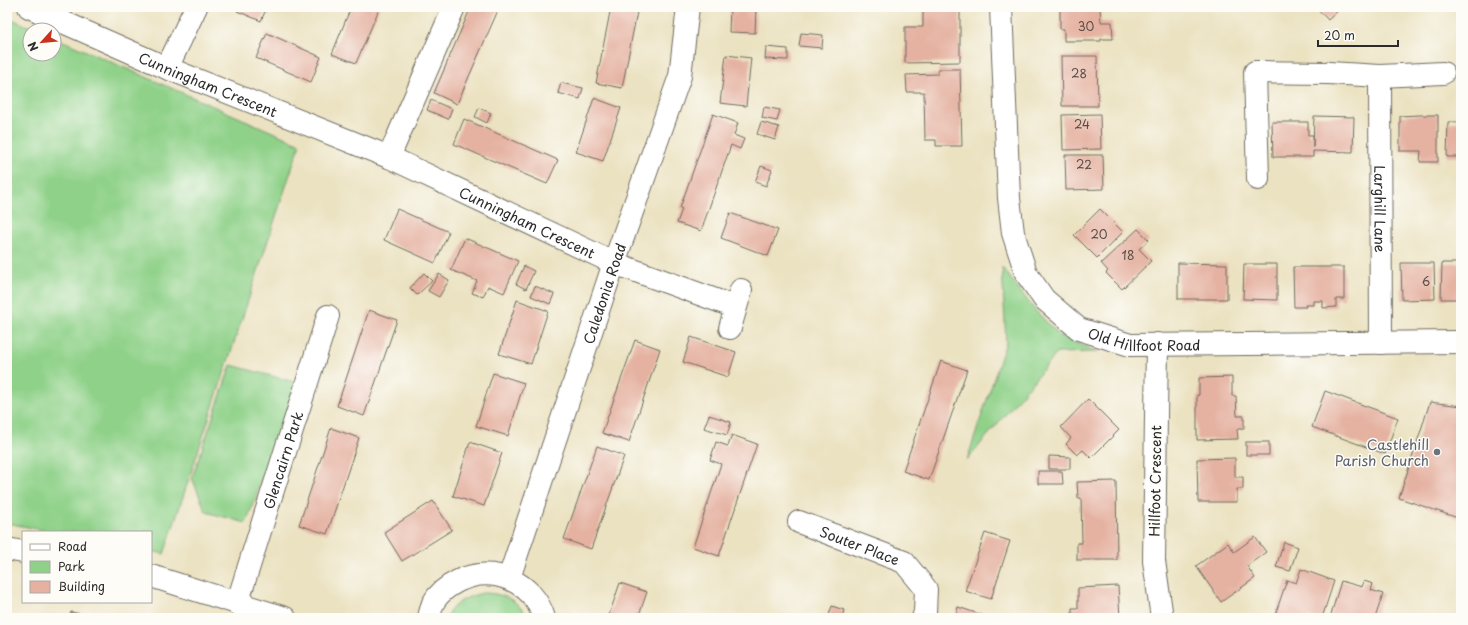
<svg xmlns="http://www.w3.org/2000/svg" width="1468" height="625" font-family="'Playpen Sans',sans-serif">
<rect width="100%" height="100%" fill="#fdfcf7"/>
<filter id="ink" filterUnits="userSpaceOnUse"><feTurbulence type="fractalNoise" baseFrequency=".025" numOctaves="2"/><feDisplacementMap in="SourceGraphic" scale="8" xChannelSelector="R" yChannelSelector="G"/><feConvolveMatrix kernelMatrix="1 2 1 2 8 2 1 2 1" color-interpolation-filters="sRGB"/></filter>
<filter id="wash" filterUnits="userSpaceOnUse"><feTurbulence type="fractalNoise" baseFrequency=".012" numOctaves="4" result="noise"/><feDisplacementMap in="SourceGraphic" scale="16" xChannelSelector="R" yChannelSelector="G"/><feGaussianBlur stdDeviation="0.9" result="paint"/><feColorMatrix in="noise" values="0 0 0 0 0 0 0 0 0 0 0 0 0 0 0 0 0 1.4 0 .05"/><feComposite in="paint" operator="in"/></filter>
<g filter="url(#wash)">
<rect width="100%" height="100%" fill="#ebe2c1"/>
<g fill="#8fd189" stroke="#5d7e5a">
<polygon points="7,17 37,30 30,30 30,54 54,54 54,37 300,144 164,554 151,551 151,532 52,532 7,523"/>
<polygon points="1002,267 1034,309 1060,336 1098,352 1057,353 967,460 1006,342"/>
<polygon points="231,365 298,383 246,523 206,512 192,478"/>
<path d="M483,593C503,593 518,600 528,618H446C452,603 468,596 483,593Z"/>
</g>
<g id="blocks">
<g fill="#e5b2a2">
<polygon points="238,7 267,7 261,21 237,11"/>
<polygon points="351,7 380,7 356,63 332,54"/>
<polygon points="471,7 499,8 457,104 434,93"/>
<polygon points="611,7 638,7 622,88 596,83"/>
<polygon points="730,7 756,7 755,33 729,32"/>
<polygon points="923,7 960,7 960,62 905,63 905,27 923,27"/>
<polygon points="1316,7 1342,7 1328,20"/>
<polygon points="1060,8 1100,8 1101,22 1112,22 1113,39 1101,39 1101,41 1064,41 1064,29 1060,29"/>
<polygon points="267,33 321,57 311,82 256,58"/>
<polygon points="801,33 823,35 822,48 799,46"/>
<polygon points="766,47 788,49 788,60 765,59"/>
<polygon points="726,55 751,58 746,106 720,103"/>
<polygon points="1061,56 1097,56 1098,106 1062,106"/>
<polygon points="938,69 960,69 962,146 936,146 936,140 925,140 924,92 907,92 906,75 938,74"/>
<polygon points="561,83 583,88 580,99 558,93"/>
<polygon points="594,98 621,108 603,161 576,152"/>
<polygon points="431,100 452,109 448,119 427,110"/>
<polygon points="764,107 780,110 777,121 762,118"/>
<polygon points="479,108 491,113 487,123 475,117"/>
<polygon points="713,114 738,123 734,135 744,139 740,149 731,145 701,231 677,223 682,209 680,208"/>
<polygon points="1100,114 1101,149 1063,150 1062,115"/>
<polygon points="1419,115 1438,115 1438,162 1420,162 1421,151 1400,151 1400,116"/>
<polygon points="1314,116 1354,117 1353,152 1313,151 1313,157 1273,157 1272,122 1308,122 1308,135 1313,135 1313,148"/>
<polygon points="464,119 558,160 547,184 454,144"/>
<polygon points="761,122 779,127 775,140 757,134"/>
<polygon points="1448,122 1461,122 1461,157 1447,157"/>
<polygon points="1065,155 1103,155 1104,189 1066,190"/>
<polygon points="761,166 772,170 766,186 755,182"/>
<polygon points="397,209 449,232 435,263 384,240"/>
<polygon points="1100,209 1123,232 1097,258 1074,235"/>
<polygon points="730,213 778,230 768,256 721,238"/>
<polygon points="1138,229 1149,240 1139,249 1151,261 1122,289 1106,273 1108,271 1101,263"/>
<polygon points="465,238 518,261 504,293 488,286 483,297 472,293 477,281 451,270"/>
<polygon points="1178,263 1227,264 1227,299 1178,299"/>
<polygon points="1401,263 1434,263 1435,299 1402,300"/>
<polygon points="1442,263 1461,263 1461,299 1441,299"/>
<polygon points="1244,264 1277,264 1277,300 1243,299"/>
<polygon points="524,266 534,271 526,289 516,284"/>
<polygon points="1293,267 1344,267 1344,299 1336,299 1336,307 1323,308 1323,301 1313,301 1313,305 1305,305 1306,307 1294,307"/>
<polygon points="424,273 432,281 417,295 410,288"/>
<polygon points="439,274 449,280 439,297 428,291"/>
<polygon points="535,286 554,294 550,304 531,296"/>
<polygon points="517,300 548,311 531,364 499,354"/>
<polygon points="369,310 397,320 364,416 337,406"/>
<polygon points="691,337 736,352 728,377 683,362"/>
<polygon points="635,340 660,349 629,442 602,433"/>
<polygon points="941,361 967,370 929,480 903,471"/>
<polygon points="493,373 524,383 508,436 476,426"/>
<polygon points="1232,377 1232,396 1236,396 1237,416 1244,416 1244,429 1237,429 1238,439 1197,440 1197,395 1199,395 1199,378"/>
<polygon points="1325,391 1398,418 1385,454 1312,427"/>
<polygon points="1088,399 1119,430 1091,458 1083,450 1077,455 1066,444 1071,438 1061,427"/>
<polygon points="1430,402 1461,406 1461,519 1399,498"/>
<polygon points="709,415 731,422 727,435 704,428"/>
<polygon points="331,428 359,438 327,534 299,525"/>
<polygon points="732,435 757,444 719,556 693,547 721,464 710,460 716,442 728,446"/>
<polygon points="470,442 502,453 484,506 453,496"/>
<rect x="1246" y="442" width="23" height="13"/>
<polygon points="597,446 624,456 591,549 564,539"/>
<polygon points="1049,456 1070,457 1070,469 1049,469"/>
<polygon points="1235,458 1235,477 1243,477 1243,489 1237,489 1237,502 1198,502 1197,459"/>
<polygon points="1038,471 1062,471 1063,484 1038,484"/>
<polygon points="1116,481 1117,560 1077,560 1077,543 1082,543 1081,498 1078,498 1077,482"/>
<polygon points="433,501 452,530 402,561 384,532"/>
<polygon points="985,533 1010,541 991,599 965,591"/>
<polygon points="1255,537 1266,552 1247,566 1255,578 1221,602 1196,566 1228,543 1234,552"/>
<polygon points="1284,542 1298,547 1290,571 1276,567"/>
<polygon points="1301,569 1334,581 1322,618 1274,618 1287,580 1296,583"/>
<polygon points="1341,581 1362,587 1364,581 1373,584 1371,590 1383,594 1375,618 1330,618"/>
<polygon points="620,583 647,592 638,618 608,618"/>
<polygon points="1118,586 1120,618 1072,618 1072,608 1078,608 1078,588"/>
<polygon points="832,606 844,610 842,618 828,618"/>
<polygon points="958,607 985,616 984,618 955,618"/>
<polygon points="71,612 95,617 95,618 70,618"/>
</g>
</g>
</g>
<g filter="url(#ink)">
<use href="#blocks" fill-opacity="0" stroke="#6e6b60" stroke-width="1"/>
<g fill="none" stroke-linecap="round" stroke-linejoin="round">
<defs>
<g id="minor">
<path id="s1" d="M29,7L167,68L389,157L614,263L735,307"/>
<path id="s2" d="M1001,7L1009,198L1013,233L1026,273L1044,299L1079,329L1130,345L1461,342"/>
<polyline points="167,68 196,7"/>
<path id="s3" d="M1380,76L1381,343"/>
<polyline points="389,157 454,7"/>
<polyline points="1258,179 1255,72 1329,73 1380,76 1443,73"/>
<polyline points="730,328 741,290"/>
<polyline points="1157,344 1154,561 1162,618"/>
<path id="s4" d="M799,522L904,562L926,589L925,612L923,618"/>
<polyline points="7,549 23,552"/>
<polyline points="151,576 285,618"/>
<path id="s5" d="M509,578L614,263L680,76L688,7"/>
<path id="s6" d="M237,604L328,316"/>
<path d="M429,618C430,613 431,608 433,603C438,594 448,586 458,581C492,564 533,581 544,618"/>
</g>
</defs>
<use href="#minor" stroke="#6e6b60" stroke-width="24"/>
<use href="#minor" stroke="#fff" stroke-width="22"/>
</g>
</g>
<circle fill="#6b7280" stroke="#fdfcf7" stroke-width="1.5" cx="1437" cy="452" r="4"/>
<g text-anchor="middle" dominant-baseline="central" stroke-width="3" stroke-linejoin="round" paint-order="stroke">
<g font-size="12" fill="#5a4d49">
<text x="1086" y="26">30</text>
<text x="1079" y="73">28</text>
<text x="1082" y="124">24</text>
<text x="1084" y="164">22</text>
<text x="1099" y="234">20</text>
<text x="1128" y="255">18</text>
<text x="1426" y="281">6</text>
</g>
<g font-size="14" fill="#2b2b2b" stroke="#fdfcf7">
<text stroke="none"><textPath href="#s1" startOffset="195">Cunningham Crescent</textPath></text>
<text stroke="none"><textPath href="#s3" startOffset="133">Larghill Lane</textPath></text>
<text stroke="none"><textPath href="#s1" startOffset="543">Cunningham Crescent</textPath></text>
<text stroke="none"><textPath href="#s5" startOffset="300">Caledonia Road</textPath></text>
<text stroke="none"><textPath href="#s2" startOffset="413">Old Hillfoot Road</textPath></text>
<text stroke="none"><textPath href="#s6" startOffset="151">Glencairn Park</textPath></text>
<text transform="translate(1155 481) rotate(-89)">Hillfoot Crescent</text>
<text stroke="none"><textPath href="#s4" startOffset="65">Souter Place</textPath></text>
</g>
<g font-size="14" fill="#5b616d" stroke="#fdfcf7" text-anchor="end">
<text x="1429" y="444">Castlehill<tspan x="1429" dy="16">Parish Church</tspan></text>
</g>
</g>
<rect width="1468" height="625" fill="none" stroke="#fdfcf7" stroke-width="24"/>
<rect x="22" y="531" width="130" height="72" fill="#fdfcf7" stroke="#a9a8a5"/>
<rect x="30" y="544" width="20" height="6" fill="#ffffff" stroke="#a9a8a5"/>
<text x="58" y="551" font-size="12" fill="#2b2b2b">Road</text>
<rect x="30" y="561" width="20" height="12" fill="#8fd189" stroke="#a9a8a5"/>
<text x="58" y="571" font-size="12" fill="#2b2b2b">Park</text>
<rect x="30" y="581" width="20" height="12" fill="#e5b2a2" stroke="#a9a8a5"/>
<text x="58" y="591" font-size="12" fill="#2b2b2b">Building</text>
<g transform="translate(42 42) rotate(243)"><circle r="19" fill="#fdfcf7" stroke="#a9a8a5"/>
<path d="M0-3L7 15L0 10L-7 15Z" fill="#c8321e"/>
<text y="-6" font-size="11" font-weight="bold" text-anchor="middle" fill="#2b2b2b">N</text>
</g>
<path d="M1318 40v6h80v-6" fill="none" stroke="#2b2b2b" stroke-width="2"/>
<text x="1324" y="40" font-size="12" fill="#2b2b2b" stroke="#fdfcf7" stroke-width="3" paint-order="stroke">20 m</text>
</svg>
